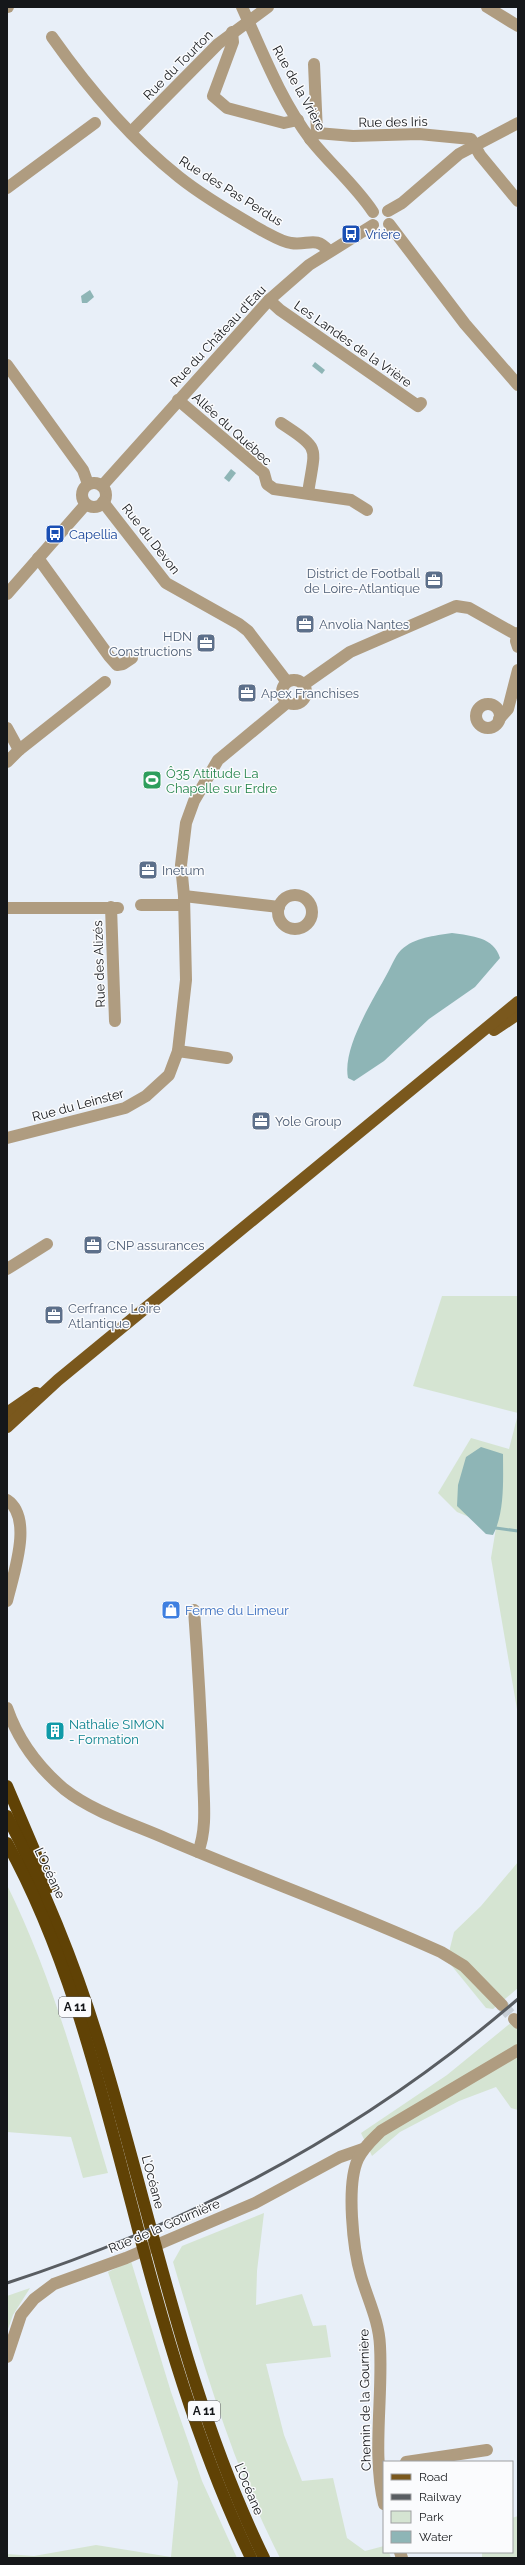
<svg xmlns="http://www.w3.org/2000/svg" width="525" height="2565" font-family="Raleway,sans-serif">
<rect width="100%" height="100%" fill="#e8eff8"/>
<g fill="#d5e4d2">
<polygon points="442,1296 518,1296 518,1413 413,1386"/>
<polygon points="518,1414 518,1715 491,1558 496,1528 457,1512 438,1493 471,1438 509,1449"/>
<polygon points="518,1862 518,1988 493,2009 486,2008 447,1960 454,1932 481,1906"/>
<path d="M7,1885C52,1976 79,2076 108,2173L83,2178L71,2137L7,2132Z"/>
<polygon points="518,2017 518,2110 511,2108 496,2087 459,2101 400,2132 372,2156 361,2133 447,2075"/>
<path d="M264,2213L257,2271L256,2305L302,2294L313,2326L326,2325L331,2357L266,2364L284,2435L302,2481L333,2478L347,2538L365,2551L384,2546V2552H389L391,2558H280C232,2464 203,2363 173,2262L182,2246Z"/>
<polygon points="131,2261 171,2392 202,2481 237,2558 7,2558 7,2554 34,2556 96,2545 171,2557 178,2482 108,2272"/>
<polygon points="30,2288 13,2315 7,2332 7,2296"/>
<polygon points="518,2516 518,2558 482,2558 482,2552 512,2552 512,2518"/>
</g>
<g fill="#8eb5b6">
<polygon points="90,290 94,297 87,303 82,303 81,296"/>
<polygon points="315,362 325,370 322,374 312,366"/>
<polygon points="231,469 236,473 229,482 224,478"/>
<path d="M452,933C472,936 494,937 500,958L475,987L429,1019L384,1061L354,1081L348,1078C342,1048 373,1000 387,974C391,967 395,956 401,950C415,937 434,936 452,933Z"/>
<path d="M481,1447L503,1454C503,1479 505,1512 493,1535L486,1534L457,1506L458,1485L466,1457Z"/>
</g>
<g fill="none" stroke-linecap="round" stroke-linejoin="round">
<polyline stroke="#8eb5b6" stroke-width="3" points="496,1528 518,1531"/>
<polyline stroke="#c8cfd7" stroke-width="12" stroke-dasharray="12 6" stroke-linecap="butt" points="502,2005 514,2019"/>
<g stroke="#af9c80" stroke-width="12">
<polyline points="7,7 8,7"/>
<path d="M242,7C262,51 281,101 311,140C331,165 355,185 373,212"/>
<polyline points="487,7 518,26"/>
<polyline points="232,32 233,42 213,96 227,108 284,123 298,120"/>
<path d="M52,37C88,88 130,138 179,177C204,197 235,215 263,231C271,235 282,242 291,243C308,246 315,235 329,251"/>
<polyline points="314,64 317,133"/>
<polyline points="131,132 218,44 268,7"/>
<polyline points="310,139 317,133 353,136 419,134 471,139 480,155 518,201"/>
<polyline points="7,188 95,123"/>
<polyline points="388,211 402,203 459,154 518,123"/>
<polyline points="389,224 465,324 518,385"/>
<polyline points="269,300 280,310 418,406 421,403"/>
<polyline points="7,365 83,470 88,484"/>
<polyline points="178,400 264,473 267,484 274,489 351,500 367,510"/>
<path d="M281,423C322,450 315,446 308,493"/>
<circle cx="94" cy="495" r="12"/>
<polyline points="102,486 269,300 309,265 373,225"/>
<polyline points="103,502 166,583 239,624 248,631 287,682"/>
<polyline points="38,558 109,656 117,665 123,664 132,658"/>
<polyline points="7,594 86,504"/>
<polyline points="518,633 516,641 518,647"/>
<circle cx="294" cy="692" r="12"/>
<polyline points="303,685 350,652 456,606 469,608 517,635"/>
<circle cx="488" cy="716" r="12"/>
<polyline points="499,719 508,709 518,670"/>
<polyline points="7,728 19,750"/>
<polyline points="7,762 19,750 105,682"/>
<circle cx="295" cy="912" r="17"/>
<polyline points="184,896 279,907"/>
<polyline points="141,905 184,905"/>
<polyline points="111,907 115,1021"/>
<polyline points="7,908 118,908"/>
<polyline points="178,1051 227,1058"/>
<polyline points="7,1138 125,1108 146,1096 169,1075 178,1051 186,980 184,896 181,865 186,823 194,801 218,760 288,702"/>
<polyline points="7,1269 47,1244"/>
<path d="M7,1500C34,1518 13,1575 7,1601"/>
<path d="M194,1610C198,1664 201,1717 203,1771C203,1797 208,1827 198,1852"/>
<path d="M7,1708C18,1740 38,1767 64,1789C93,1812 133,1824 167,1839C258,1878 351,1911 441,1952L464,1966L502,2005"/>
<polyline points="514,2019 518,2023"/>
<polyline points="7,2357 21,2315 34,2299 54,2284 126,2258 255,2203 340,2157 363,2149"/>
<polyline points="406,2462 487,2450"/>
<path d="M384,2504C372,2455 383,2397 380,2346C379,2321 368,2300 361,2276C353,2249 346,2185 358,2159C363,2148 372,2140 381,2131L518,2050"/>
<polyline points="400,2552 402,2558"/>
</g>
<g stroke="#7a581d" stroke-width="12">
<polyline points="494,1030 518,1014"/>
<polyline points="7,1413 36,1393"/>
<polyline points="7,1427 58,1380 518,1002"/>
</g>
<g stroke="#604205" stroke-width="12">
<polyline points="7,1786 50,1887"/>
<path d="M7,1816C48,1896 81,1979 106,2066C155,2231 188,2402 264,2558"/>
<path d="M7,1843C68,1953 100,2085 132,2206C163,2326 197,2445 251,2558"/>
</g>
<path stroke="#595d62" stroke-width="3" d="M7,2283C195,2222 368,2128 518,1999"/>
</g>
<defs>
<symbol id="bus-square" viewBox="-11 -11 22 22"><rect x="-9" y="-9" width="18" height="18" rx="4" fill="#1a4fb4" stroke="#fafbfd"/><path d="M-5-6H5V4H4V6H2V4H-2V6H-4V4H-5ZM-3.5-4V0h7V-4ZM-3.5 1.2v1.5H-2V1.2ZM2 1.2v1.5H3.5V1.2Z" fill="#fff"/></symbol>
<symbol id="office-square" viewBox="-11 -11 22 22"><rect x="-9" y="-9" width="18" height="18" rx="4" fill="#5c6f8a" stroke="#fafbfd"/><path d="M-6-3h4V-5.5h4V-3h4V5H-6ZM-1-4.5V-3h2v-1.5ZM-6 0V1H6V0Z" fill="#fff"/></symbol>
<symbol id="stadium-square" viewBox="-11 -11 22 22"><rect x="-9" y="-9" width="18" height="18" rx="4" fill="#2e9e5b" stroke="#fafbfd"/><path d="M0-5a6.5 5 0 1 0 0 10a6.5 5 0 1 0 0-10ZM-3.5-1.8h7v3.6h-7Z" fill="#fff"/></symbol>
<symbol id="shop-square" viewBox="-11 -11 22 22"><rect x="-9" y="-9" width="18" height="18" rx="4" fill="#3f7fe0" stroke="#fafbfd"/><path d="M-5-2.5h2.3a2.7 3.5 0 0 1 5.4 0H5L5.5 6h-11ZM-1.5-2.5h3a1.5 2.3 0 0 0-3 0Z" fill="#fff"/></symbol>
<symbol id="building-square" viewBox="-11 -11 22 22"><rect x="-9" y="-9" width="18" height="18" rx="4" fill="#0f9aa8" stroke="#fafbfd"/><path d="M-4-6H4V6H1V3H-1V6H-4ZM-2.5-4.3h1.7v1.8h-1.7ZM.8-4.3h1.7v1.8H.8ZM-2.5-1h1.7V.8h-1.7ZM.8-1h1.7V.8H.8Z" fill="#fff"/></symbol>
</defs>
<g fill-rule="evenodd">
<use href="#bus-square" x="340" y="223" width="22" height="22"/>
<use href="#bus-square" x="44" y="523" width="22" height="22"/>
<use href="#office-square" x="423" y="569" width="22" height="22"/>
<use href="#office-square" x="294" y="613" width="22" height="22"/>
<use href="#office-square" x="195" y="632" width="22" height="22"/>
<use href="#office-square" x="236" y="682" width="22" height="22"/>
<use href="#stadium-square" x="141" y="769" width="22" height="22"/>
<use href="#office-square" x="137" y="859" width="22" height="22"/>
<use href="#office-square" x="250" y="1110" width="22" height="22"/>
<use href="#office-square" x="82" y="1234" width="22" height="22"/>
<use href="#office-square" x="43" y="1304" width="22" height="22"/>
<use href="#shop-square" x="160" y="1599" width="22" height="22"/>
<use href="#building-square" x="44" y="1720" width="22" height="22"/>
</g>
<g text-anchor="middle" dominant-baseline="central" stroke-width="3" stroke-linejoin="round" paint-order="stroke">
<g fill="#fafbfd" stroke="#5a5b5e" stroke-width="1">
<rect x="59" y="1997" width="32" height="20" rx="3"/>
<rect x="188" y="2401" width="32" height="20" rx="3"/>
</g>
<g font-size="12" font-weight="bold" fill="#15171a">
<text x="75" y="2007">A 11</text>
<text x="204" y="2411">A 11</text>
</g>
<g font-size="13" fill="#15171a" stroke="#fafbfd">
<text transform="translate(178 65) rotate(-45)">Rue du Tourton</text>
<text transform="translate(299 88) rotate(61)">Rue de la Vrière</text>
<text transform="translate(393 122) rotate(-1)">Rue des Iris</text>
<text transform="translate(231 191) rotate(32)">Rue des Pas Perdus</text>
<text transform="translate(218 336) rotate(-47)">Rue du Château d'Eau</text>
<text transform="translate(353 344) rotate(35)">Les Landes de la Vrière</text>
<text transform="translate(232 429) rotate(42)">Allée du Québec</text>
<text transform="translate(151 539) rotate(52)">Rue du Devon</text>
<text transform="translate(99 964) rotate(-92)">Rue des Alizés</text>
<text transform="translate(78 1105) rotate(-15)">Rue du Leinster</text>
<text transform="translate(50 1873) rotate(65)">L’Océane</text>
<text transform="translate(153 2182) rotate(75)">L’Océane</text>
<text transform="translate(164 2226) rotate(-23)">Rue de la Gournière</text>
<text transform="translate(365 2400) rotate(-91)">Chemin de la Gournière</text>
<text transform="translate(249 2489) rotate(67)">L’Océane</text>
</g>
<g font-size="13" fill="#164399" stroke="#fafbfd" text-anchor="start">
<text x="365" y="234">Vrière</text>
<text x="69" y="534">Capellia</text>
</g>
<g font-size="13" fill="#4e5e75" stroke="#fafbfd" text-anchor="start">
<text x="420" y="573" text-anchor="end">District de Football<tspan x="420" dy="15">de Loire-Atlantique</tspan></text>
<text x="319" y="624">Anvolia Nantes</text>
<text x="192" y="636" text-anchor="end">HDN<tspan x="192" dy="15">Constructions</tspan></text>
<text x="261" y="693">Apex Franchises</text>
<text x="162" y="870">Inetum</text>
<text x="275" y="1121">Yole Group</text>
<text x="107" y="1245">CNP assurances</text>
<text x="68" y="1308">Cerfrance Loire<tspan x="68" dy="15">Atlantique</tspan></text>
</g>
<g font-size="13" fill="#27864d" stroke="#fafbfd" text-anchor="start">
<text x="166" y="773">Ô35 Attitude La<tspan x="166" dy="15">Chapelle sur Erdre</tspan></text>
</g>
<g font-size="13" fill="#366cbe" stroke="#fafbfd" text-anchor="start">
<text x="185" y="1610">Ferme du Limeur</text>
</g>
<g font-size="13" fill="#0d838f" stroke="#fafbfd" text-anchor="start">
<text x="69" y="1724">Nathalie SIMON<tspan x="69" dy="15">- Formation</tspan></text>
</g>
</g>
<rect width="525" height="2565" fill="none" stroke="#15171a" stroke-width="16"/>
<rect x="383" y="2461" width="130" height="92" fill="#fafbfd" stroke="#9ea0a2"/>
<rect x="391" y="2474" width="20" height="6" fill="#7a581d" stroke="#9ea0a2"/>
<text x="419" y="2481" font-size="12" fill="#15171a">Road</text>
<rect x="391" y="2494" width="20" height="6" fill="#595d62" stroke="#9ea0a2"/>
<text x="419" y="2501" font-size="12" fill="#15171a">Railway</text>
<rect x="391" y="2511" width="20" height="12" fill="#d5e4d2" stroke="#9ea0a2"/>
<text x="419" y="2521" font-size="12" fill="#15171a">Park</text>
<rect x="391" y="2531" width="20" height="12" fill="#8eb5b6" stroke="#9ea0a2"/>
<text x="419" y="2541" font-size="12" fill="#15171a">Water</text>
</svg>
